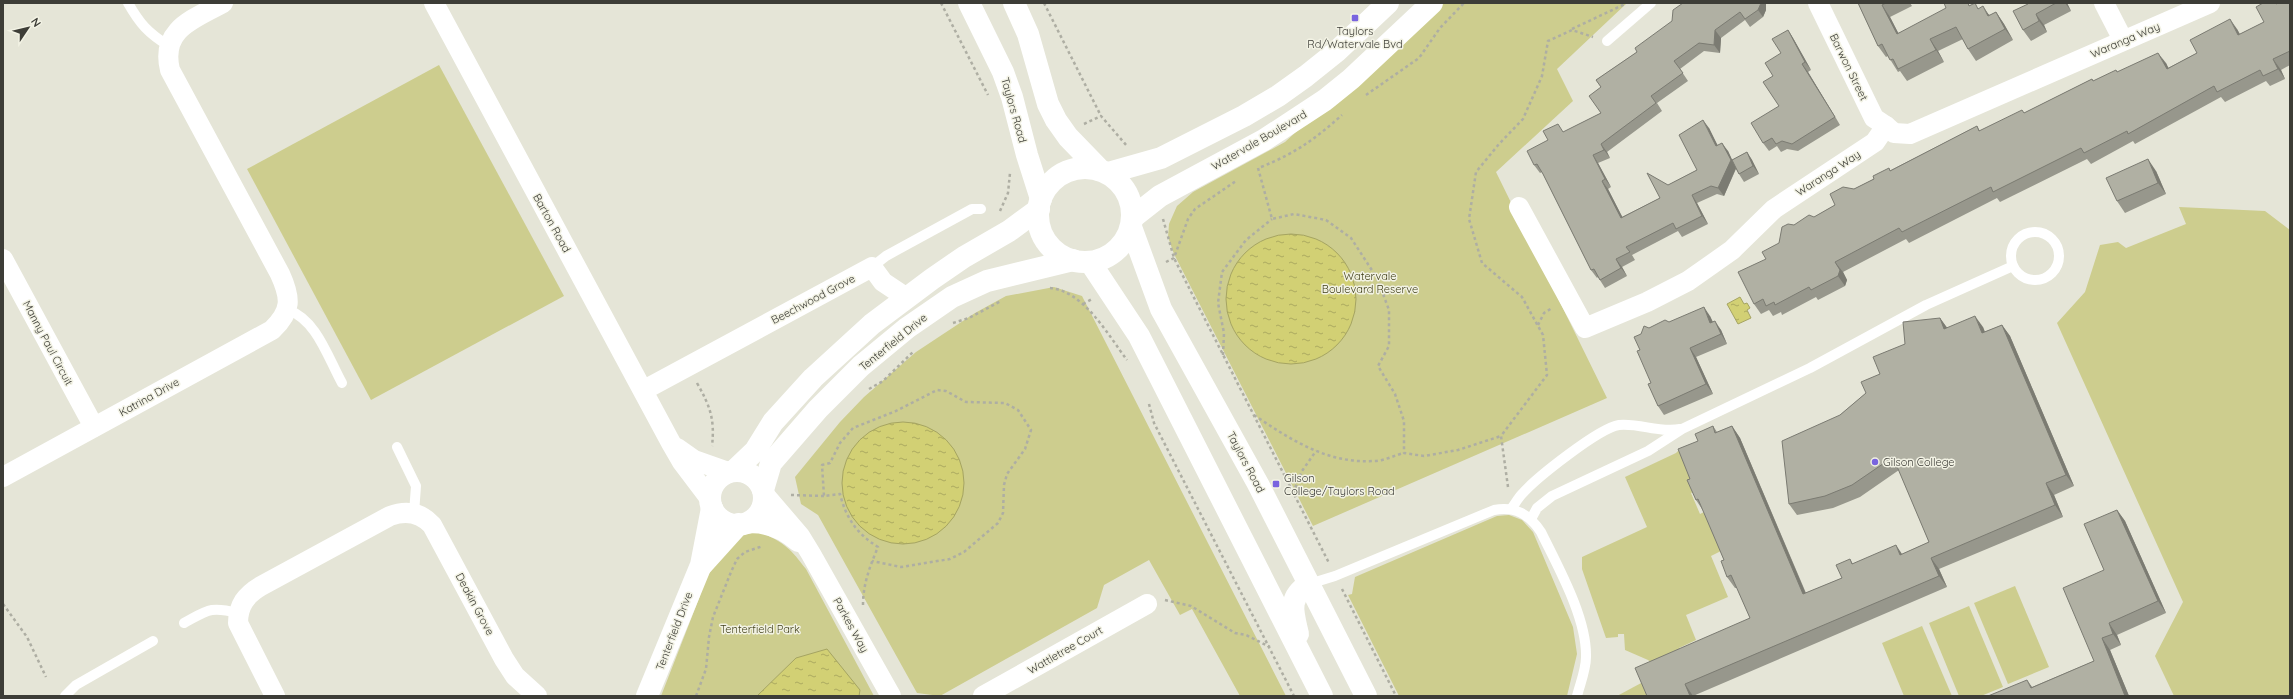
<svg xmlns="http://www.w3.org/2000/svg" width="2293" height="699" font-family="Quicksand,sans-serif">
<defs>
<pattern id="water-ripples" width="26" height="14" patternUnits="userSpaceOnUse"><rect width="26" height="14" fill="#d2d074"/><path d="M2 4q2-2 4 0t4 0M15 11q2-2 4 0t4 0" fill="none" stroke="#acaa60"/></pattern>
</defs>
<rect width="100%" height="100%" fill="#e5e5d7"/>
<g fill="#cdcd8e">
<polygon points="1436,3 1627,3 1557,69 1573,101 1496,172 1607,398 1313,526 1174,254 1168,237 1169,224 1177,206 1193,192 1285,142"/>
<polygon points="439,65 564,296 371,400 247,169"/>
<polygon points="2179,207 2265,211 2290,230 2290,696 2174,696 2155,656 2183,602 2057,323 2085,292 2100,245 2118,242 2126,248 2186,224"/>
<polygon points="1054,287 1082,296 1286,696 1240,696 1192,609 1180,615 1149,560 1104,585 1097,608 940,696 917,693 818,515 801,504 795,477 840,422 864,397 916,352 975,313 1006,296"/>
<polygon points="1680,449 1698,490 1691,493 1700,514 1706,511 1723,550 1711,556 1728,597 1686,615 1696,640 1679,648 1681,653 1657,667 1648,660 1625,650 1624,634 1618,634 1618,637 1606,638 1582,569 1582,557 1647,527 1625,477 1676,453"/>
<polygon points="1509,515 1522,520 1533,532 1573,627 1577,654 1567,696 1399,696 1348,595 1352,594 1355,577 1497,516"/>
<path d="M759,532C783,541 791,549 806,569L874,696H661L700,596L702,576L737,534Z"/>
<polygon points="2015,586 2049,667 2008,684 1974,603"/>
<polygon points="1969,606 2003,687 1981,696 1959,696 1929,623"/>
<polygon points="1922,626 1952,696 1904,696 1882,643"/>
<polygon points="1643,682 1649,696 1617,696"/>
</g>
<g fill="url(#water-ripples)" stroke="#a5a462">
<circle cx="1291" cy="299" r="65"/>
<polygon points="1740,297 1744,304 1747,303 1750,308 1747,310 1751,318 1738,324 1727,304"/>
<circle cx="903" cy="483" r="61"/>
<polygon points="827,649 860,690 859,696 757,696 796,658"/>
</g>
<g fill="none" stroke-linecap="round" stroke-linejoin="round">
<g stroke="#aeaea3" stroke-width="2.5" stroke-dasharray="3 3" stroke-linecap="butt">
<polyline points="941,3 988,95"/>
<polyline points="1044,3 1101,116"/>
<polyline points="1572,29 1625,4"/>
<polyline points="1366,95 1419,58 1440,28 1464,3"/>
<polyline points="1084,124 1101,116 1127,146"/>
<path d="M1261,167C1296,153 1315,139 1342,115"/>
<polyline points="1258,168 1272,219 1294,214 1326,220 1351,238 1377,278 1389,310 1389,346 1378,366 1395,394 1404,421 1404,453 1424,456 1458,450 1501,436"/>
<polyline points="1000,211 1008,193 1010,173"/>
<polyline points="1163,219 1174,258 1184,278 1329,563"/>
<polyline points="1166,262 1174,258 1188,219 1195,209 1236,181"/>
<path d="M1050,288C1084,291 1108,335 1127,360"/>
<polyline points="1083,304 1092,299"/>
<polyline points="953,323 969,318 1001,301"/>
<polyline points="1538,325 1544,313 1552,308"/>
<polyline points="1223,355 1224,333 1218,303 1222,272 1246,240 1272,219"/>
<path d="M697,383C710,406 715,419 712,446"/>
<polyline points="869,389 883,381 914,351"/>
<polyline points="1149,404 1154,423 1294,696"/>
<path d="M1254,415C1291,440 1328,464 1374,461C1384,461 1395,455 1404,453"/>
<polyline points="1508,487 1501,436 1547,375 1543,335 1522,297 1482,263 1469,219 1476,172 1499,144 1523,119 1542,76 1548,41 1572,30 1593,37"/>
<polyline points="1293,493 1302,471 1316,451"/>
<polyline points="791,495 824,496"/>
<polyline points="1342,589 1396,696"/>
<polyline points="1165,600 1191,606 1235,633 1246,635 1270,647"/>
<polyline points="3,604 27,637 46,677"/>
<path d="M863,605C863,584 870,566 878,547C857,534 846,518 840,494L824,496L822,465L830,463L840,443L853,428L896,411L937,390L946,391L966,402L1005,403L1018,410L1031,430L1025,449L1007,474L1004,485L1003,513L998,523L964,552L950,559L901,567L872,561"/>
<polyline points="696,696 706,669 709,637 713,617 731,572 737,559 745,552 763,546"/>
</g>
<g stroke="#fff" stroke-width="10">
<path d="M128,3C140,24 148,33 169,46"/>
<polyline points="1607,41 1651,3"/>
<circle cx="2035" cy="256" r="24"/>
<polyline points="872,267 886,256 972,209 981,209"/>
<path d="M288,310C317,320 328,358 342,383"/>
<polyline points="397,447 416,486 414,513"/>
<path d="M1511,509C1515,504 1518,498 1522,494C1536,478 1599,428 1619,425C1640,423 1659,433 1680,429"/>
<polyline points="1531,519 1537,508 1552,496 1648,451 1682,429 1810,368 1926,305 2013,266"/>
<path d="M1309,584L1335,576L1494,510C1515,506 1529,514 1541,532C1558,567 1587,618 1586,657C1586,670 1580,684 1577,696"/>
<path d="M184,623C208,610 210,606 238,613"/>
<polyline points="65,696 76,685 153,641"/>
</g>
<g stroke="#fff" stroke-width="20">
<polyline points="434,3 671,443 682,462 710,499"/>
<polyline points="1818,3 1874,118 1886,126"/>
<polyline points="2104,3 2123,40"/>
<polyline points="1519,207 1585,328 1647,302 1688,281 1732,250 1774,209 1875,142 1886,126 1894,133 1910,134 2210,3"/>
<polyline points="3,259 94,427"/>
<polyline points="644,390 872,267 883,282 907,298"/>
<polyline points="677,448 694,460 728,472"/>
<path d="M3,477L272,330C292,311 291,298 280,274L170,70C160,29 194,19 223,3"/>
<polyline points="764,494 800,536 811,554 891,696"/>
<path d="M744,524C764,521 783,529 798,542"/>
<path d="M275,696L238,623C238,605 246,595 261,586L390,516C406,510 420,512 432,525L504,659L515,676L537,696"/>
<polyline points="983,696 1147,604"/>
</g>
<g stroke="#fff" stroke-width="22">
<polyline points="969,3 1003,72 1012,97 1027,155 1041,199"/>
<polyline points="1014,3 1028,34 1048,104 1056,120 1068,137 1100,170"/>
<circle cx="1085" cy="215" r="47"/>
<polyline points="1108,173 1161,158 1244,116 1278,96 1306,76 1336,52 1388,3"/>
<polyline points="1132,218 1160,196 1264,140 1325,100 1351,79 1432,3"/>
<polyline points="1131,227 1161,309 1258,484 1366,696"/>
<polyline points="1090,262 1139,336 1322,696"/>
<polyline points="734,471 755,451 773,422 813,378 872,324 932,279 964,257 1009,231 1039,209"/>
<circle cx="737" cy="498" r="27"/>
<polyline points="763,490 771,463 818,409 861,366 907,328 952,297 987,281 1073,260"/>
<polyline points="702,565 739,524"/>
<path d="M1298,634C1293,612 1287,598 1309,584"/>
<polyline points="647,696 701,565 712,508"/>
</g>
</g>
<g fill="#97978c">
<polygon points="1858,3 1910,3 1912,6 1890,17 1898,33 1971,5 1979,9 1990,15 1996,12 2004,24 2013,40 1976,61 1968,49 1963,39 1938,51 1944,62 1907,81 1900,71 1898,72 1888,56 1886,57 1878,46"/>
<polygon points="2027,3 2067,3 2071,11 2044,25 2047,32 2031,41 2023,30 2028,4"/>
<polygon points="2290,3 2290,65 2281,70 2285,79 2270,86 2266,81 2225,102 2221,97 2135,144 2133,141 2091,164 2087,159 2000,202 1997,198 1909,243 1906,239 1843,272 1847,280 1845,286 1818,300 1816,297 1782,315 1781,312 1773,316 1769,310 1761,314 1754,304 1766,259 1794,225 1814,217 1835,205 1854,189 1977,126 1980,131 2024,113 2092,79 2093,81 2118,72 2166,63 2168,68 2197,53 2237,29 2240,34 2264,22"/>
<polygon points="1766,4 1766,10 1763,17 1750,27 1745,20 1721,38 1720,53 1704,51 1680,69 1688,81 1657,103 1662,111 1607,152 1610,158 1598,163 1611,187 1608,189 1622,217 1660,198 1668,185 1697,170 1709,128 1717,145 1728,151 1732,160 1747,152 1752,160 1759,174 1744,182 1739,174 1736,169 1724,196 1717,194 1697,203 1708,224 1682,237 1678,231 1632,255 1635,260 1622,267 1627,276 1605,288 1598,277 1597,278 1591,270 1542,172 1540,173 1534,165 1564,132 1601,113 1601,87 1596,80 1637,52 1672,21"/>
<polygon points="1788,30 1793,38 1811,70 1808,72 1840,125 1798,151 1787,149 1781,152 1777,146 1769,151 1763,143 1779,106 1773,76 1781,53"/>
<polygon points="2156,171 2166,194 2125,213 2117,201"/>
<polygon points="1710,316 1713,322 1721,330 1727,344 1696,357 1713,394 1664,415 1658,406 1651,383 1640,350 1641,334 1649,328 1669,322"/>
<polygon points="1940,318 1947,328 1983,327 1984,332 2002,325 2010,336 2074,486 2054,495 2063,517 1939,569 1947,587 1693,696 1647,696 1750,618 1737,588 1735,588 1727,577 1724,560 1704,512 1696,500 1690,479 1698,441 1713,426 1717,432 1732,426 1740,438 1806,593 1842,578 1850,559 1853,564 1902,554 1929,542 1899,470 1860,497 1833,508 1797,515 1789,504 1840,415 1866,393 1880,374 1905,344"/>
<polygon points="2117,510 2125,521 2166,613 2117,635 2121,645 2110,650 2129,696 1988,696 2032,687 2094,661 2104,570"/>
</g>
<g fill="#7b7b72">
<polygon points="1761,3 1765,3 1766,4 1766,10 1763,17 1758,10"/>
<polygon points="2065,3 2067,3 2071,11"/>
<polygon points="1882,5 1890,17 1905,46 1897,34"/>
<polygon points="1983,6 1991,18 1988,16"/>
<polygon points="1996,12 2004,24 2013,40 2005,29"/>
<polygon points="2036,14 2044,25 2047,32 2039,21"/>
<polygon points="2230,19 2237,29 2245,45 2238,35"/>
<polygon points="1715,30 1721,38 1720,53 1714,45"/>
<polygon points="1788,30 1793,38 1811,70 1805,62"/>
<polygon points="1930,39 1938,51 1944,62 1936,50"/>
<polygon points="2158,53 2166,63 2174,79 2167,69"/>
<polygon points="2273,59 2281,70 2285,79 2278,69"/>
<polygon points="1802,64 1808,72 1840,125 1835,117"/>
<polygon points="1703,120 1709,128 1722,154 1716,146"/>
<polygon points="1722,143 1728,151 1736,168 1724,196 1718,188"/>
<polygon points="1601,144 1607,152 1610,158 1604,150"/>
<polygon points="1747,152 1752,160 1759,174 1753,166"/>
<polygon points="1593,155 1598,163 1611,187 1605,179"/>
<polygon points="2148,159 2156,171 2166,194 2158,183"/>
<polygon points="1602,181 1608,189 1627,226 1621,218"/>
<polygon points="1692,195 1697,203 1708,224 1702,216"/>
<polygon points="1616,259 1622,267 1627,276 1621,268"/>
<polygon points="1835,262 1843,272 1847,280 1845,286 1838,276"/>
<polygon points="1704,307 1710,316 1717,332 1710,323"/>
<polygon points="1975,316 1983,327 1990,344 1982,333"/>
<polygon points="1940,318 1948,329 1944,329"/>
<polygon points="1715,321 1721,330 1727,344 1721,334"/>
<polygon points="2002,325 2010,336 2074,486 2066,475"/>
<polygon points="1690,348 1696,357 1713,394 1706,384"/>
<polygon points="1732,426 1740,438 1811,606 1803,594"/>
<polygon points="2046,483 2054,495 2063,517 2055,505"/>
<polygon points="2117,510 2125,521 2166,613 2158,601"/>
<polygon points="1896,545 1904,557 1900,555"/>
<polygon points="1931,558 1939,569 1947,587 1939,576"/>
<polygon points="2109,623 2117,635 2121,645 2113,634"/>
<polygon points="2102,638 2110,650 2129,696 2125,696"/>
<polygon points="2027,680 2035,691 2031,688"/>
<polygon points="1685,684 1693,696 1690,696"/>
</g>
<g fill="#b0b0a3" stroke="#7b7b72">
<polygon points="1683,3 1761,3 1758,10 1745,19 1740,12 1715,30 1714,45 1699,43 1674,61 1683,73 1651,96 1656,103 1601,144 1604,150 1593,155 1605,179 1602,181 1621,218 1660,198 1647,173 1668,185 1697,170 1679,135 1703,120 1716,146 1722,143 1731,160 1718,188 1711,186 1692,195 1702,216 1676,229 1673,223 1626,247 1630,252 1616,259 1621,268 1600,280 1594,269 1591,270 1543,174 1537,164 1534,165 1527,151 1548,140 1543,131 1558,124 1563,132 1601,113 1589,96 1601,87 1596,80 1637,52 1635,48 1672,21 1673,10"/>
<polygon points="1858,3 1886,3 1882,5 1897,34 1946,8 1944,3 1968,3 1969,6 1975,3 1978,9 1983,6 1988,16 1996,12 2005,29 1968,49 1956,27 1930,39 1936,50 1898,69 1893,59 1890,60 1882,44 1878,46"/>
<polygon points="2027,3 2056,3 2036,14 2039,21 2023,30 2013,11 2028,4"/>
<polygon points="2263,3 2276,3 2276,4 2278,3 2290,3 2290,51 2273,59 2278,69 2263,76 2260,70 2217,92 2214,86 2128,134 2127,131 2084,153 2081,148 1993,192 1991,187 1902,232 1899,228 1835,262 1840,270 1838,276 1811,290 1809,287 1775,305 1774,302 1766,306 1763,299 1754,304 1738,272 1766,259 1762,252 1779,243 1782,227 1788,224 1794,225 1809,215 1814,217 1835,205 1830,194 1843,187 1854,189 1874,179 1873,176 1889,168 1890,171 1977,126 1979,131 2022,110 2024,113 2092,79 2093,81 2116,70 2117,72 2158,53 2167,69 2197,53 2190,40 2230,19 2238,35 2264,22 2256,7"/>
<polygon points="1788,30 1805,62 1802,64 1835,117 1792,144 1782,141 1776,144 1772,138 1763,143 1751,123 1779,106 1763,82 1773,76 1765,63 1781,53 1772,39"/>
<polygon points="1747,152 1753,166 1739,174 1732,160"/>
<polygon points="2148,159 2158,183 2117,201 2106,178"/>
<polygon points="1704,307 1710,323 1715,321 1721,334 1690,348 1706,384 1658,406 1648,384 1651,383 1637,351 1640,350 1634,337 1641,334 1644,326 1649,328 1665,320 1669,322"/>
<polygon points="1975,316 1982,333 2002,325 2066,475 2046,483 2055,505 1931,558 1939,576 1685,684 1690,696 1647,696 1635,668 1750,618 1731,575 1727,577 1721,561 1724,560 1698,499 1696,500 1687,480 1690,479 1678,449 1698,441 1695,434 1713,426 1715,433 1732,426 1803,594 1842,578 1836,565 1850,559 1852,564 1896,545 1900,555 1929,542 1893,457 1852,485 1825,496 1789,504 1782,441 1840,415 1866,393 1861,382 1880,374 1873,357 1905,344 1903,322 1940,318 1944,329"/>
<polygon points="2117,510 2158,601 2109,623 2113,634 2102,638 2125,696 1988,696 2027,680 2031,688 2094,661 2063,588 2104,570 2084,524"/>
</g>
<g fill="#7964df" stroke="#f2f2e4" stroke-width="1.5">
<rect x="1351" y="14" width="8" height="8" rx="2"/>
<circle cx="1875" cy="462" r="4"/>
<rect x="1272" y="480" width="8" height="8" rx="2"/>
</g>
<g text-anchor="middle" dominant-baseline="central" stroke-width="3" stroke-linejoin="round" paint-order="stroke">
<g font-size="11" fill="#3d3d37" stroke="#f2f2e4" text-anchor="start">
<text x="1355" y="31" text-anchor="middle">Taylors<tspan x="1355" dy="13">Rd/Watervale Bvd</tspan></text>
<text x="1883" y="462">Gilson College</text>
<text x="1284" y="478">Gilson<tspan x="1284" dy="13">College/Taylors Road</tspan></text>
</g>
<g font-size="11" fill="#3d3d37" stroke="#f2f2e4">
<text transform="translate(2125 40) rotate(-23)">Waranga Way</text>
<text transform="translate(1849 67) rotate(64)">Barwon Street</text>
<text transform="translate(1014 110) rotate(74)">Taylors Road</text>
<text transform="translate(1259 140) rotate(-30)">Watervale Boulevard</text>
<text transform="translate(1828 173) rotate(-33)">Waranga Way</text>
<text transform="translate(552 223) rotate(61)">Barton Road</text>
<text transform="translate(813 299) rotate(-28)">Beechwood Grove</text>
<text transform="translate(893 342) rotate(-39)">Tenterfield Drive</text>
<text transform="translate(48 343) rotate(62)">Manny Paul Circuit</text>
<text transform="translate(149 397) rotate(-29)">Katrina Drive</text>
<text transform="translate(1246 462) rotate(62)">Taylors Road</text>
<text transform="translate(475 604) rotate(62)">Deakin Grove</text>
<text transform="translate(851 625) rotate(61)">Parkes Way</text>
<text transform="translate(674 631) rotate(-69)">Tenterfield Drive</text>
<text transform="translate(1065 650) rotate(-30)">Wattletree Court</text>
</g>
<g font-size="11" fill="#403f18" stroke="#f2f2e4">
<text x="1370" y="276">Watervale<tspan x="1370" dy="13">Boulevard Reserve</tspan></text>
<text x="760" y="629">Tenterfield Park</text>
</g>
</g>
<rect width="2293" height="699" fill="none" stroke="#3d3d37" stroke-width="8"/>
<g transform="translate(28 28) rotate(55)" stroke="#f2f2e4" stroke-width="3" paint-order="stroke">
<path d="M0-3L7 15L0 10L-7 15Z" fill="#3d3d37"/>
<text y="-6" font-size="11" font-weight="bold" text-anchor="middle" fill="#3d3d37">N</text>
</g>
</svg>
